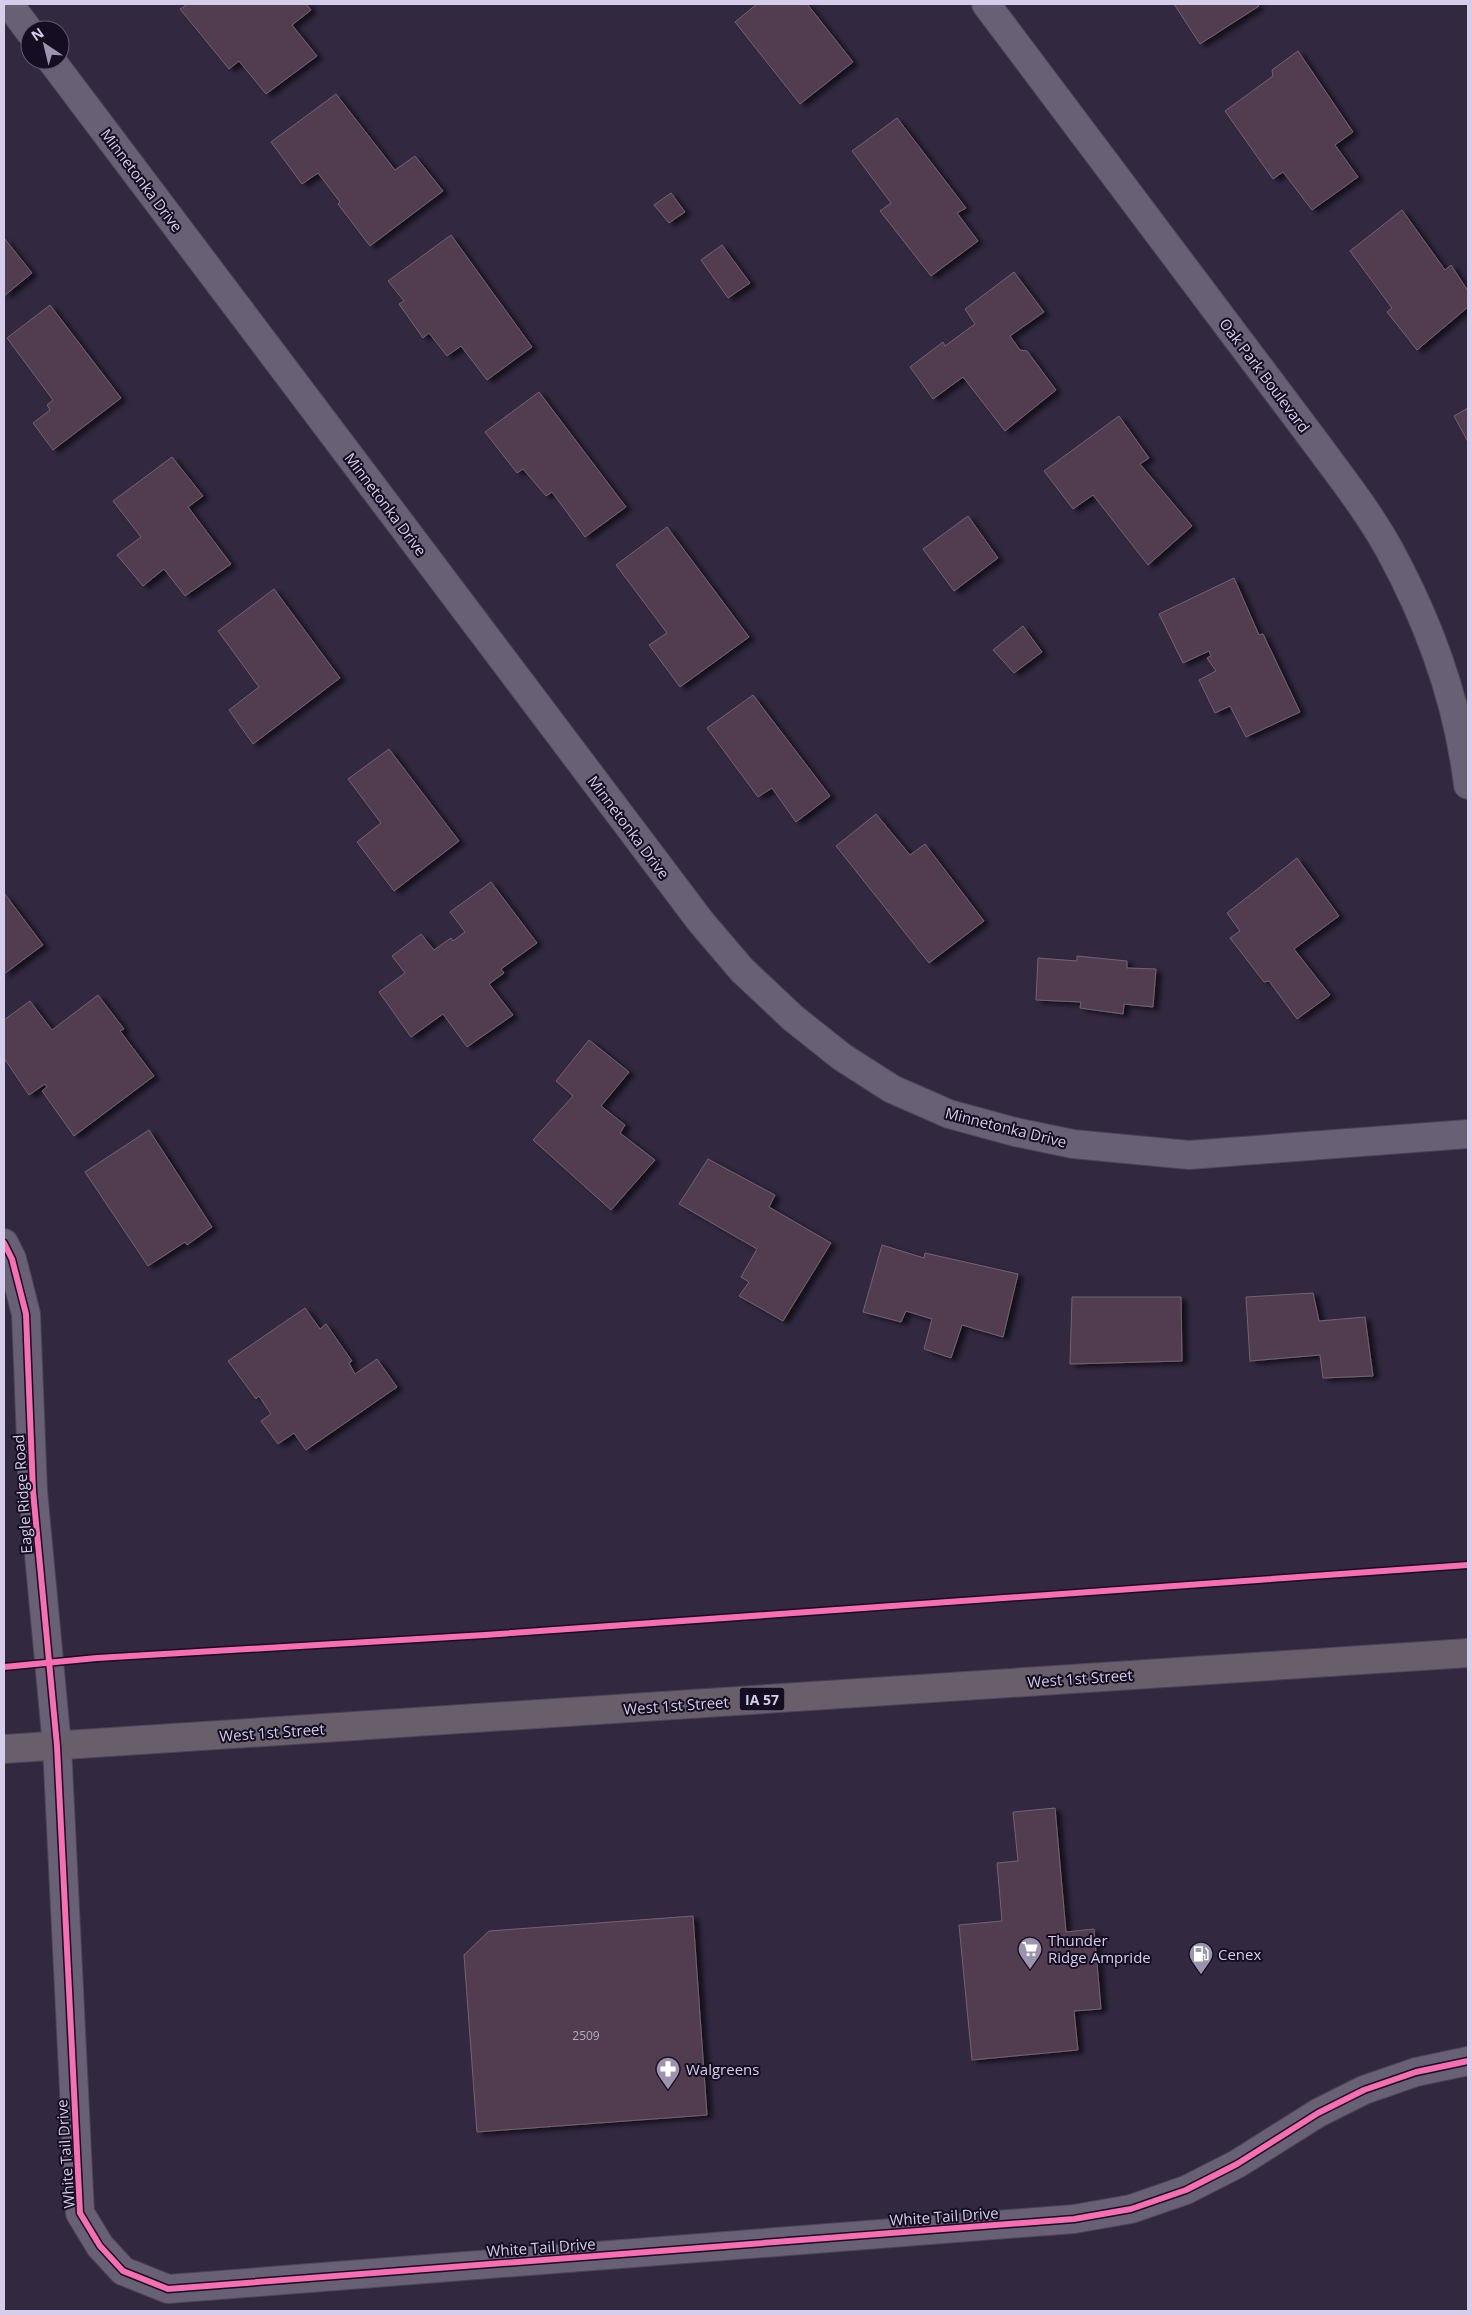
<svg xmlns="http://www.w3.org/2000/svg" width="1472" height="2315" font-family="'Open Sans',sans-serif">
<defs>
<filter id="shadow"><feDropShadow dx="5.5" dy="3" stdDeviation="2.5" flood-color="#0009"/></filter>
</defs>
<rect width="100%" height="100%" fill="#322941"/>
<g fill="#513d4f" stroke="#736372" filter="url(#shadow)">
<polygon points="188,4 306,4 311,10 292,25 317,56 266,94 239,61 229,69 180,9"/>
<polygon points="757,4 807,4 853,62 800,104 735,22"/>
<polygon points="1174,4 1257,4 1259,6 1200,44"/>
<polygon points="1298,51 1353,132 1335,145 1358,177 1312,210 1283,172 1273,179 1225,111 1273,76 1272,70"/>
<polygon points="336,94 395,170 415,156 443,191 370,246 338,204 340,202 318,173 302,184 271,142"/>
<polygon points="897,118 966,208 957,213 978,241 931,276 880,211 891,203 852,151"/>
<polygon points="671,193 685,212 669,223 654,205"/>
<polygon points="1402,210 1445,270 1451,265 1468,291 1468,307 1417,350 1387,312 1392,308 1350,251"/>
<polygon points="451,235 532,347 487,380 461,346 447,356 429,333 423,338 399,304 404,301 388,281"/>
<polygon points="4,238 32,273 4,296"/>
<polygon points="722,245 750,283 728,298 701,260"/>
<polygon points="1014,272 1044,312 1010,336 1020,350 1027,351 1056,390 1005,431 963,377 933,399 910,367 943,342 945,346 975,324 965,309"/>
<polygon points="50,305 121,398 53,450 33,423 50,410 47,405 53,400 7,338"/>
<polygon points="539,392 626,507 585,537 552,492 546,496 523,469 517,473 485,432"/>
<polygon points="1468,408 1468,442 1454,416"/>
<polygon points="1119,416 1149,458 1140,464 1192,526 1148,565 1093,495 1073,509 1044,471"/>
<polygon points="172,457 203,496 188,507 231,564 185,596 164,569 143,586 117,555 141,537 113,501"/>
<polygon points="968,516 998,558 954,591 923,549"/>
<polygon points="667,527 749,637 680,687 649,645 667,633 616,565"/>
<polygon points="1234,578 1259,635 1263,634 1300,712 1246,737 1230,706 1215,713 1199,680 1216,671 1207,658 1211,656 1209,651 1183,663 1159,614"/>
<polygon points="274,589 340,678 253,744 229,710 259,687 218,631"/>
<polygon points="1023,626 1042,652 1014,673 993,650"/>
<polygon points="753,695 830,796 796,822 772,788 758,797 707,728"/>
<polygon points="389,749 459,841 394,891 357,842 381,823 348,779"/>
<polygon points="876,814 910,855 925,844 984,921 929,963 836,846"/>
<polygon points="1297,858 1339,916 1294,949 1330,995 1297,1019 1269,981 1264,982 1230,938 1240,931 1227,913"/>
<polygon points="491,882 537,943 501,969 504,973 489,984 513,1015 467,1047 443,1014 411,1037 379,992 405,973 392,956 421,934 434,950 451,938 453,941 465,932 450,912"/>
<polygon points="4,893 43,945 4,974"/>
<polygon points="1077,956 1127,961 1127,968 1156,969 1153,1007 1124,1004 1123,1014 1080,1008 1081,1002 1036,1000 1038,958 1077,961"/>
<polygon points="98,995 124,1029 120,1031 154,1076 74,1136 42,1091 47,1087 45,1084 29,1095 4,1058 4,1020 30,1001 52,1030"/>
<polygon points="589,1040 629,1072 601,1106 625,1125 620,1133 655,1160 611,1210 533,1140 573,1096 556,1081"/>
<polygon points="149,1130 212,1227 187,1245 185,1242 148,1266 85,1172"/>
<polygon points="708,1159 775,1195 769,1207 831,1243 783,1321 739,1296 749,1282 741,1277 757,1249 679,1204"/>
<polygon points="882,1245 924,1258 925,1253 1018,1274 1003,1337 962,1325 951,1358 924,1349 932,1319 906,1311 901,1322 863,1312"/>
<polygon points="1313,1293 1319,1321 1365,1317 1373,1376 1323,1378 1320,1355 1250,1361 1246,1297"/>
<polygon points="1072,1297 1181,1297 1182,1361 1070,1364"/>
<polygon points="305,1308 320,1329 326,1324 352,1361 349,1363 355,1374 377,1359 397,1387 306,1450 294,1433 278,1444 261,1421 271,1414 259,1396 256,1399 228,1361"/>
<polygon points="1055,1808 1066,1932 1094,1929 1101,2009 1074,2011 1078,2050 972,2060 959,1925 1002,1921 997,1863 1018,1861 1013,1812"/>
<polygon points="693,1916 707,2115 477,2132 464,1955 489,1931"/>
</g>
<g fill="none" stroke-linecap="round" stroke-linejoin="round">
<defs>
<g id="minor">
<polyline points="9,4 30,32"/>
<path d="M986,4L1316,443C1341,477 1368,511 1389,549C1429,622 1458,702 1468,785"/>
<polyline points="51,60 701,922 742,970 793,1018 842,1057 892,1089 949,1114 1015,1132 1073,1144 1189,1155 1468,1134"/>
<polyline points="4,1243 12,1259 26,1314 33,1491 57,1746 80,2213 100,2246 123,2271 168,2289 1074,2219 1131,2209 1186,2190 1237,2164 1318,2113 1364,2090 1416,2072 1468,2061"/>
</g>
<polyline id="primary" points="4,1749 1468,1653"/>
</defs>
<use href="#minor" stroke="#4c4459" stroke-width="30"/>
<use href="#primary" stroke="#4c4459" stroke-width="30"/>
<use href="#minor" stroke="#686175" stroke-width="28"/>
<use href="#primary" stroke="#695f6b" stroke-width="28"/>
<defs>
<g id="cycleway">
<polyline points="4,1243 12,1259 26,1314 33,1491 57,1746 80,2213 100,2246 123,2271 168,2289 1074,2219 1131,2209 1186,2190 1237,2164 1318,2113 1364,2090 1416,2072 1468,2061"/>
<polyline points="4,1667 97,1658 485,1635 1468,1565"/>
</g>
</defs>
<use href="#cycleway" stroke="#150e22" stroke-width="9"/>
<use href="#cycleway" stroke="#f96db3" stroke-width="6"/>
</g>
<defs>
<symbol id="supermarket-pin" viewBox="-11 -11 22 30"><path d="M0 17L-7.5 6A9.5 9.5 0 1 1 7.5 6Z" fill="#9c94ae" stroke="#150e22"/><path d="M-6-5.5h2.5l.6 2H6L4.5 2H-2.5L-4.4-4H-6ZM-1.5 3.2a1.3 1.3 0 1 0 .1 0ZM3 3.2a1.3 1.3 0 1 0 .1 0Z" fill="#fff"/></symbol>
<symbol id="fuel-pin" viewBox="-11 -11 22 30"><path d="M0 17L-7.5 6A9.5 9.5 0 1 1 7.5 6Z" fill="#9c94ae" stroke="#150e22"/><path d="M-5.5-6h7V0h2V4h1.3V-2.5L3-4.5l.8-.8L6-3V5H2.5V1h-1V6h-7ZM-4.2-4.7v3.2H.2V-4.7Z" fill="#fff"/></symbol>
<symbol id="pharmacy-pin" viewBox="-11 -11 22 30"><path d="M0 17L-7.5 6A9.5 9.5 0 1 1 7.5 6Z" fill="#9c94ae" stroke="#150e22"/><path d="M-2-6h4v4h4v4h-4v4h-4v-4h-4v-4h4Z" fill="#fff"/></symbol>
</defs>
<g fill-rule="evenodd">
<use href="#supermarket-pin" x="1016" y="1935" width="28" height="38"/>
<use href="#fuel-pin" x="1187" y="1940" width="28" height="38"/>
<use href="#pharmacy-pin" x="654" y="2055" width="28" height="38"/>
</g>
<g text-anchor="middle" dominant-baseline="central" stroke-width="4" stroke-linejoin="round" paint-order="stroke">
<g font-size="12" fill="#b4a9c2">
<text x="586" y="2035">2509</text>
</g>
<rect fill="#150e22" stroke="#9b94ad" stroke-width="1" x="739.5" y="1687.5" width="45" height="23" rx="4"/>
<g font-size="14" font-weight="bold" fill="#d5cde9">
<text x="762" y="1699">IA 57</text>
</g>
<g font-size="15" fill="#d5cde9" stroke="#150e22">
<text transform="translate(142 180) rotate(53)">Minnetonka Drive</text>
<text transform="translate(1265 375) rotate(53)">Oak Park Boulevard</text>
<text transform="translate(386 504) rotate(53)">Minnetonka Drive</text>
<text transform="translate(629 827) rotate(53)">Minnetonka Drive</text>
<text transform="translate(1006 1127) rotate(14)">Minnetonka Drive</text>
<text transform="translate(22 1494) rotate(-94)">Eagle Ridge Road</text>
<text transform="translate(1080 1678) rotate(-4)">West 1st Street</text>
<text transform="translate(676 1705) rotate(-4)">West 1st Street</text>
<text transform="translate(272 1732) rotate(-4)">West 1st Street</text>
<text transform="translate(65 2154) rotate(-94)">White Tail Drive</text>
<text transform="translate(944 2216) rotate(-4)">White Tail Drive</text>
<text transform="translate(541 2247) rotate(-4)">White Tail Drive</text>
</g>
<g font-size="15" fill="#d5cde9" stroke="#150e22" text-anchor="start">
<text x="1048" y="1940">Thunder<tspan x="1048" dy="17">Ridge Ampride</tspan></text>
<text x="1218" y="1954">Cenex</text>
<text x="686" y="2069">Walgreens</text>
</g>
</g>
<rect width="1472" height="2315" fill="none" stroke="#d5cde9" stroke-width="10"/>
<g transform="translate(45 45) rotate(325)"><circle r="24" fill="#150e22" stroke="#625a72"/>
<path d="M0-4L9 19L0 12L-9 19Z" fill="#9c94ae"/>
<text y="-8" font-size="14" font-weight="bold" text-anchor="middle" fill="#d5cde9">N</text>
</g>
</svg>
